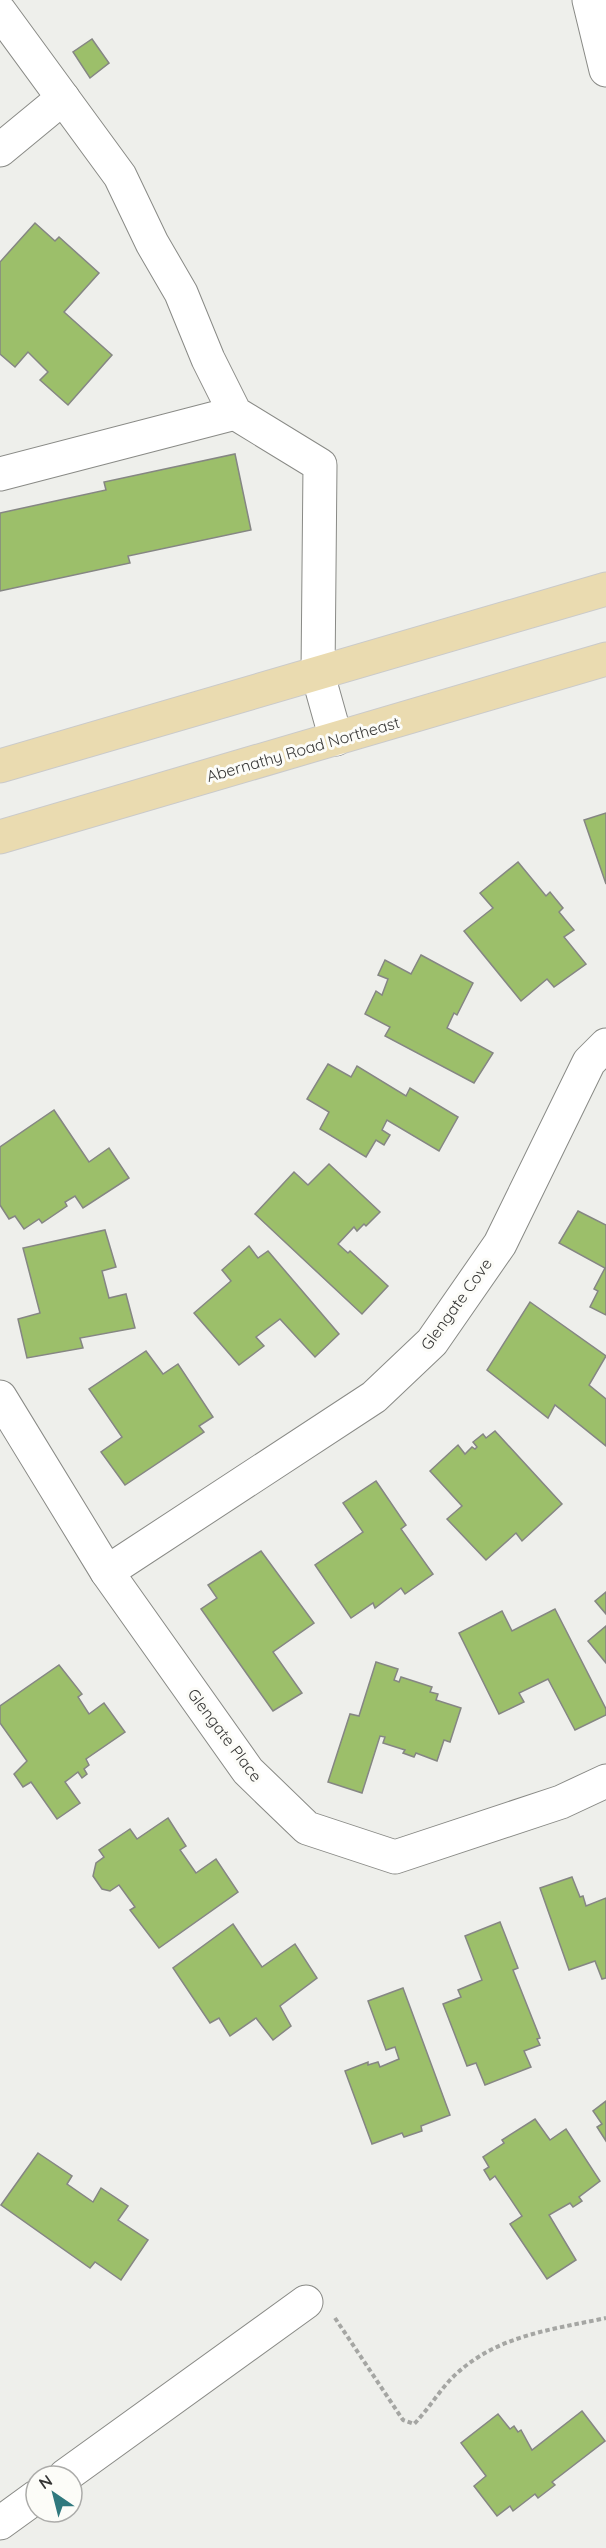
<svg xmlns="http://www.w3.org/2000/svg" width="606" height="2548" font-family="Quicksand,sans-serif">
<rect width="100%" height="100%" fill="#eeefeb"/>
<g fill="#9cbf6a" stroke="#858683" stroke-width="1.5">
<polygon points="92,39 109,63 90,78 73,52"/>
<polygon points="35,223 55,241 59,237 99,273 64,312 112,355 68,405 40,380 48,372 28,352 15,367 0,354 0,262"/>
<polygon points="235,454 251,530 128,556 130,563 0,591 0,513 106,490 104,482"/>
<polygon points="606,813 606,884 584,820"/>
<polygon points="518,862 546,896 550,892 563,908 559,912 574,930 564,937 586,964 554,987 547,979 521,1001 464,931 493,908 480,893"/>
<polygon points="421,955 473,983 457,1015 454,1013 447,1028 493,1053 474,1083 385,1036 390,1027 365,1014 376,991 382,995 388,979 378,975 385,960 411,974"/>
<polygon points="328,1064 351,1077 357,1066 406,1096 410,1088 458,1117 439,1151 387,1120 382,1130 390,1135 384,1145 376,1140 366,1157 320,1129 329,1112 307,1099"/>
<polygon points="54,1110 89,1162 109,1148 129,1178 83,1208 75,1196 65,1202 67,1206 42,1223 39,1219 24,1229 15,1216 9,1219 0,1205 0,1147"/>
<polygon points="329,1164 380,1212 366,1226 364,1224 357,1231 354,1227 338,1244 348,1253 350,1251 388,1286 362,1314 255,1214 294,1172 308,1185"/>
<polygon points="578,1211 606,1225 606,1315 590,1307 598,1291 594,1289 605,1268 559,1243"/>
<polygon points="105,1230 116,1267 102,1271 109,1298 126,1294 135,1328 80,1338 83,1348 27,1358 18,1319 40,1313 23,1248"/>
<polygon points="249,1246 258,1258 268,1251 339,1334 315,1357 280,1319 256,1337 264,1346 239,1365 194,1313 231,1281 222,1270"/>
<polygon points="530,1302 606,1356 589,1385 606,1399 606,1446 555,1405 548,1418 487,1370"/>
<polygon points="146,1351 163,1374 178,1364 213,1417 199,1426 204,1432 125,1485 101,1452 122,1437 89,1389"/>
<polygon points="495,1431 562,1504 522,1541 516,1533 486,1560 447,1519 462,1506 430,1471 458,1445 465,1454 472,1447 475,1449 477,1447 473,1442 483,1434 486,1438"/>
<polygon points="376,1481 406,1525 401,1529 433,1574 405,1594 401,1588 375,1608 373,1603 351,1618 315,1565 363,1532 343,1503"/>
<polygon points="261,1551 314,1623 273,1652 302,1693 273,1711 201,1609 217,1598 208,1585"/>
<polygon points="606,1592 606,1614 595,1601"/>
<polygon points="555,1609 606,1709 606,1715 575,1730 548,1679 519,1693 524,1702 499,1714 459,1633 502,1611 512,1631"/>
<polygon points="606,1626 606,1663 588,1641"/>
<polygon points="376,1662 398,1669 394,1680 399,1682 401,1677 432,1687 430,1692 438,1694 436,1700 461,1708 450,1742 444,1740 437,1761 416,1753 414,1757 403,1753 405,1750 383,1743 385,1737 380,1736 362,1793 328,1782 350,1714 359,1716"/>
<polygon points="59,1665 82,1694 78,1697 89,1714 104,1703 125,1732 86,1759 89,1765 84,1769 87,1774 82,1778 78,1772 65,1782 80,1803 57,1819 31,1782 23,1787 14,1774 27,1761 0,1723 0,1706"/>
<polygon points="168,1818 186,1846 180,1850 196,1873 216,1859 238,1892 159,1948 130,1910 135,1907 119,1885 110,1891 102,1889 93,1876 96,1863 104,1857 99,1850 130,1829 137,1839"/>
<polygon points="572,1877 580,1897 583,1896 586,1906 606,1898 606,1978 602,1979 595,1961 569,1970 540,1888"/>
<polygon points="500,1922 518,1968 513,1970 540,2038 537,2039 540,2045 524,2051 531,2067 485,2085 476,2063 467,2066 443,2004 461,1997 458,1990 482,1980 465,1936"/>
<polygon points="233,1924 262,1967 295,1944 317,1978 280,2006 291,2026 273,2040 256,2018 230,2036 219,2018 210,2023 173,1968"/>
<polygon points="403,1988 450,2115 421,2126 422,2131 404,2137 402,2133 372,2144 345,2071 368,2062 368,2065 378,2062 380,2067 399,2059 395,2047 386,2050 368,2001"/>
<polygon points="606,2101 606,2141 597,2127 602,2124 593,2111"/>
<polygon points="535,2119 550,2140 566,2129 600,2181 579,2197 582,2201 573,2207 570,2203 549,2215 576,2260 547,2279 510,2224 522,2216 495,2176 490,2180 484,2170 489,2167 483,2157 504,2143 502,2140"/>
<polygon points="38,2153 72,2176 67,2184 93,2202 101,2188 128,2206 118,2220 148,2240 121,2280 95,2262 90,2268 1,2205"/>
<polygon points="582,2411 605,2441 552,2482 555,2485 538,2498 535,2494 513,2511 510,2506 497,2516 474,2486 486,2476 461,2443 498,2414 510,2429 514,2426 518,2432 521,2430 532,2450"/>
</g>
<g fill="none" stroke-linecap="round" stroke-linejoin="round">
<defs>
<g id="street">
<polyline points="589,0 606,70"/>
<polyline points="0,12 120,176 152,243 181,293 208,359 235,413 320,465 318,675 336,739"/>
<polyline points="0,150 63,98"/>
<polyline points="0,474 235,413"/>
<polyline points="0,1397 107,1572 248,1771 307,1828 395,1857 561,1802 606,1781"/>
<polyline points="107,1572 374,1397 432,1342 500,1244 589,1062 606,1045"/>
<polyline points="65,2476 306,2302"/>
<polyline points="0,2523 36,2497"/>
</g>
<g id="primary">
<polyline points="0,766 606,589"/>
<polyline points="0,837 606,659"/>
</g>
</defs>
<use href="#street" stroke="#898a86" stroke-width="35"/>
<use href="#primary" stroke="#cacaca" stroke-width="35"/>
<path stroke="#a5a6a3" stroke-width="4" stroke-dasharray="4.5 3" stroke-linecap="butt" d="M335,2318L403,2420L414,2424C429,2409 440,2389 456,2374C499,2335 550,2330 606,2318"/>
<use href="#street" stroke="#fff" stroke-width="33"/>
<use href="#primary" stroke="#eadbb0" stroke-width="33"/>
</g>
<g text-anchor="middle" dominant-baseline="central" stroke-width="6" stroke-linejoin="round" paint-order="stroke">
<g font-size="16" fill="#353534" stroke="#fcfcf8">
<text transform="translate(303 749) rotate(-16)">Abernathy Road Northeast</text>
<text transform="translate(456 1304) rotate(-54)">Glengate Cove</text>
<text transform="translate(225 1735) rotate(53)">Glengate Place</text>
</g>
</g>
<g transform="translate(54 2494) rotate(325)"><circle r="28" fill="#fcfcf8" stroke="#acacaa" stroke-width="1.5"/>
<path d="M0-4.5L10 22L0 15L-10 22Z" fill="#30797e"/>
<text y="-9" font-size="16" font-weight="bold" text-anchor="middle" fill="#353534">N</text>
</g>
</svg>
